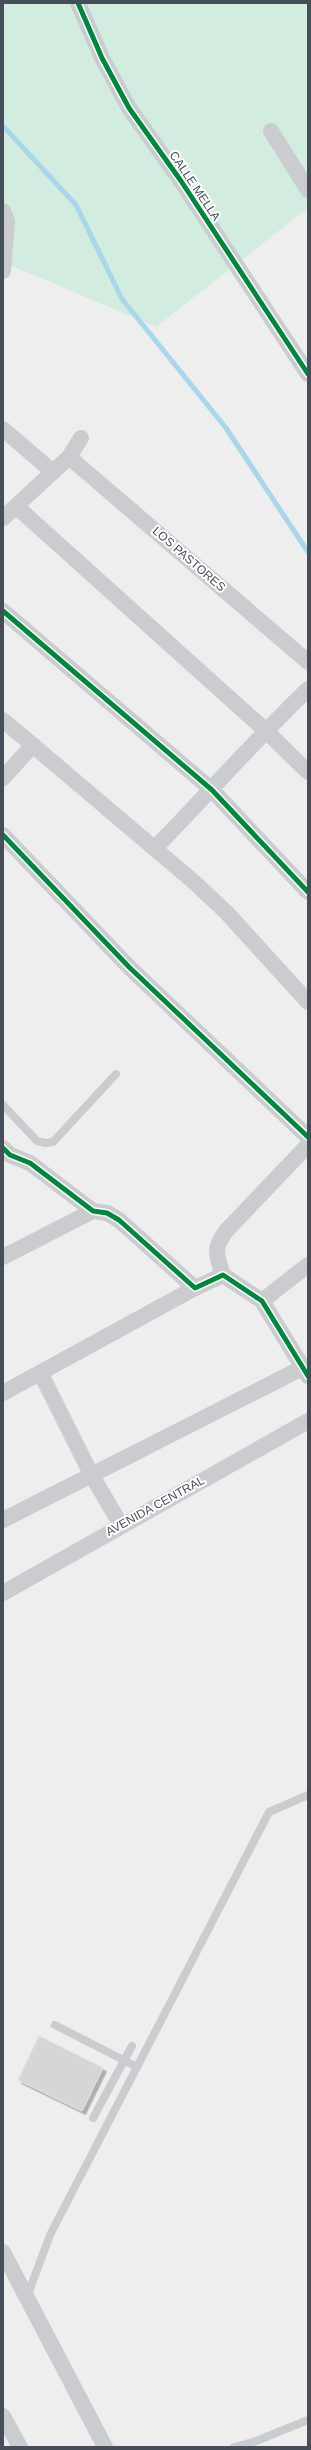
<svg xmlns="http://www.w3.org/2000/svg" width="311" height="2450" font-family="Helvetica,sans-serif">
<defs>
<filter id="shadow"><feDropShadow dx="3.5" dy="3.5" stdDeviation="0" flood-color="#0004"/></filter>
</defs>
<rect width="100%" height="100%" fill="#eee"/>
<polygon fill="#d2eddf" points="3,3 308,3 308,208 156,327 3,262"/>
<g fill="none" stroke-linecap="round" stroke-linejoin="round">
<polyline stroke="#a8d6ea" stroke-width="5" points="3,126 76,205 122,299 226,428 308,552"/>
</g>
<polygon fill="#d5d6d8" stroke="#dfe0e1" filter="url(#shadow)" points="39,2036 103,2068 82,2111 18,2080"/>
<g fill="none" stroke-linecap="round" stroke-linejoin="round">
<g stroke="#cacccf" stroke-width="8">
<polyline points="3,1105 37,1141 45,1143 53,1142 116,1074"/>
<polyline points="55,2025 137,2067"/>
<polyline points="93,2118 132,2046"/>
<polyline points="27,2297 50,2235 269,1812 308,1795"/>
<polyline points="234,2447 256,2441 308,2420"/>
</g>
<g stroke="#cacccf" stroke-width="16">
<polyline points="78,3 102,58 129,108 181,181 308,374"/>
<polyline points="271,131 308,190"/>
<polyline points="3,211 7,221 3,271"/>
<polyline points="3,429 53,472"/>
<polyline points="69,457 308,662"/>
<polyline points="17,507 265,730 308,772"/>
<polyline points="3,518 69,457 81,438"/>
<polyline points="3,611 212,790 308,892"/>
<polyline points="3,720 194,882 226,912 308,1002"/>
<polyline points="3,778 33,745"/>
<polyline points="3,835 129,967 308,1137"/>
<path d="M155,848C207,795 255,740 308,689"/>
<polyline points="3,1148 10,1155 30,1163 93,1211 107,1213 119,1220 195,1288 223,1275 262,1301 308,1376"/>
<polyline points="3,1257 93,1211"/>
<path d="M223,1275C216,1254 213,1249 226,1231L308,1145"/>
<polyline points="262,1301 308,1265"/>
<polyline points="41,1374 91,1474 121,1525"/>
<polyline points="3,1393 195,1288"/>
<polyline points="3,1520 302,1368"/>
<polyline points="3,1593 308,1421"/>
<polyline points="3,2252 105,2447"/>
<polyline points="3,2416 20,2447"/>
</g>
<defs>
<g id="cycleway">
<polyline points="78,3 102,58 129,108 181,181 308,374"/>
<polyline points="3,611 212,790 308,892"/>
<polyline points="3,835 129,967 308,1137"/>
<polyline points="3,1148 10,1155 30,1163 93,1211 107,1213 119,1220 195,1288 223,1275 262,1301 308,1376"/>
</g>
</defs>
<use href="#cycleway" stroke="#fff" stroke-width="8"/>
<use href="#cycleway" stroke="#00873e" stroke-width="5"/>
</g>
<g text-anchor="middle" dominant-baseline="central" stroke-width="4" stroke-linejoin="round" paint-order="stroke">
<g font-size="12" fill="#464e59" stroke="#fff">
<text transform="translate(195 186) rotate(56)">CALLE MELLA</text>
<text transform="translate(189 559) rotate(41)">LOS PASTORES</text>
<text transform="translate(155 1506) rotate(-29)">AVENIDA CENTRAL</text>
</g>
</g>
<rect width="311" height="2450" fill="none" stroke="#464e59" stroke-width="8"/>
</svg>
